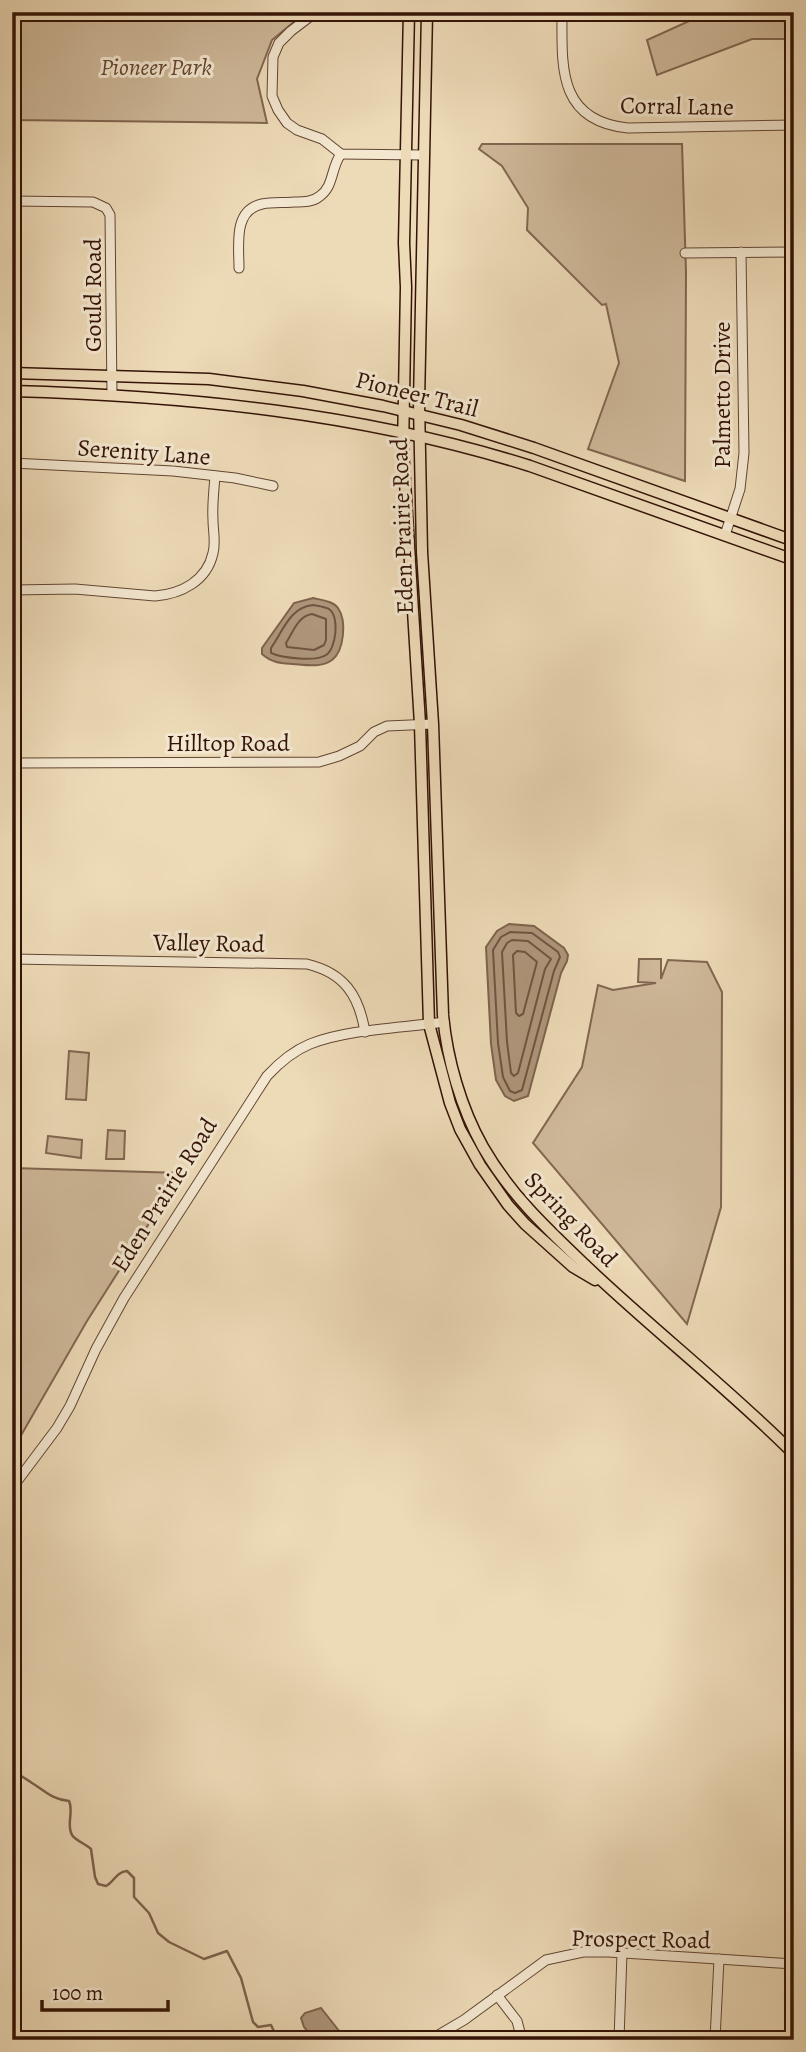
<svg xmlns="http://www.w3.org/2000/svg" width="806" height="2052" font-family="Alegreya,serif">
<rect width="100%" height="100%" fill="#eddab7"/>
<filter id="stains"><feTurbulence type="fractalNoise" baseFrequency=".00286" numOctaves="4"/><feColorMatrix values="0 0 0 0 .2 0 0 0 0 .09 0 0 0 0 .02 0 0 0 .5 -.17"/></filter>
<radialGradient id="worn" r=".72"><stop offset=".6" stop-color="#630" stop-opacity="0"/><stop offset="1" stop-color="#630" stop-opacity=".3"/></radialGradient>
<g fill="#ceb899" stroke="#816650" stroke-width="2">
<polygon points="12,12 306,12 272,40 257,79 267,123 12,120"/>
<polygon points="709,12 794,12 794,39 752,39 657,75 647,40"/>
<polygon points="482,144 682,144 686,272 685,481 588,449 619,363 606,304 602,305 527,230 528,208 502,166 479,149"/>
<polygon points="639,959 661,959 661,979 668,960 707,962 722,992 721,1207 687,1324 533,1143 582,1067 598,985 613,990 656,983 638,982"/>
<polygon points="69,1051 89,1053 86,1100 66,1099"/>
<polygon points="108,1130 125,1131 124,1159 106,1159"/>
<polygon points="48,1136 82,1140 81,1158 46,1153"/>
<polygon points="12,1168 181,1173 87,1321 12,1451"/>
</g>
<g fill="#ae967b" stroke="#7d624c" stroke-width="2">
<path d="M313,598C321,600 333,601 338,608C347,621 344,651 332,660C321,668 306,665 293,664C281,663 272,663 262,654V648L294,603Z"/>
<polygon points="509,924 534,926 564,948 568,955 567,961 561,973 528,1096 514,1101 505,1096 496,1080 491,1044 486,947 497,931"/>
<polygon points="321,2008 339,2031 340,2040 315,2040 304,2027 301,2018 305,2013"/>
</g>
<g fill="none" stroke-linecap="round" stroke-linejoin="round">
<g stroke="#715440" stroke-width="2">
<path d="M313,605C318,606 325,607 329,609C340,616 336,649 326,655C316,662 282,658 271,653V648C283,631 290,607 313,605Z"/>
<path d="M312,614L326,619V640L324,645L314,650L287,647L286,643C293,632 298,616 312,614Z"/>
<polygon points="510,932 532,933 558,952 560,957 554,971 522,1090 515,1093 510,1091 503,1077 498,1043 493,950 501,937"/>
<polygon points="512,940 528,941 551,959 545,969 518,1073 514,1076 511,1073 507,1042 502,952 507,943"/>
<polygon points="517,951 525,952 537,962 523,1014 519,1016 516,1013 513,955"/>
</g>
<path stroke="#7d624c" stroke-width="2.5" d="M12,1770C19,1775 25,1778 32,1783C45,1791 53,1800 69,1801C74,1811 66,1825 72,1835C76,1841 86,1844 91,1849L95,1877L98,1884L106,1886C114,1882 116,1872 127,1871L134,1878V1897L149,1913L158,1933L169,1942L204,1959L227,1951L241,1978L253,2022L258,2027L271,2025L278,2040"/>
<defs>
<g id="minor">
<polyline points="316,12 291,31 279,43 273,57 272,96 278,110 287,123 297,130 322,139 341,154 423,155"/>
<path d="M562,12C562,66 557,121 628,128L794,125"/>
<polyline points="12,201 93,202 106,208 110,215 112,395"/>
<polyline points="685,253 794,252"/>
<path d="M239,268C239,245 233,210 262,204C272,202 284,203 294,202C304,202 313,202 320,196C334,186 331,167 341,154"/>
<polyline points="12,463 173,471 235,478 273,486"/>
<polyline points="725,535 740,489 744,453 741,252"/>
<path d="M12,590L75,589L155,596C181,594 207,581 213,553C216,542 213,531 213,520C212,505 214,490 215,476"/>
<polyline points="12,763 319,762 339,756 360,746 374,732 387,726 433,724"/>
<path d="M12,959L307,964C344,973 359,995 365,1032"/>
<path d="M12,1488L57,1428L70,1406L96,1349L124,1298L267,1076C279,1063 293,1051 310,1044C347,1029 403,1028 444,1022"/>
<polyline points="497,1995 517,2021 522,2040"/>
<polyline points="430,2040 464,2020 546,1960 583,1952 608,1952 794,1964"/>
<polyline points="619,2040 622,1953"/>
<polyline points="715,2040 719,1959"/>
</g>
<g id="major">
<polyline points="409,12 404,243 406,287 403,449 420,724 429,1024 450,1103 460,1129 480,1165 508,1205 525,1224 573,1267 595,1280"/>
<path d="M427,12L419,403L422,552L433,724L443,1015C447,1059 461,1108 483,1147C510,1194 545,1227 584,1264C652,1329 727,1387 794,1454"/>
<polyline points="12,373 209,379 303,391 383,406 461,425 534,448 794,541"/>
<path d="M12,391C188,396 362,413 530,466L794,560"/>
</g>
</defs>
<use href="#minor" stroke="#624532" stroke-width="11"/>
<use href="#major" stroke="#341306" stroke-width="13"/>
<use href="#minor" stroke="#f3e7d0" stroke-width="9"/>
<use href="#major" stroke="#eddab7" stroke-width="10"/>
</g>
<g text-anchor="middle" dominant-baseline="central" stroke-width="6" stroke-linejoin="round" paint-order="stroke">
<g font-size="24" font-style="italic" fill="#624532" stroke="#f3e7d0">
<text x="156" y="67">Pioneer Park</text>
</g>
<g font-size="24" fill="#341306" stroke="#f3e7d0">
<text transform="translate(677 106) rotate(1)">Corral Lane</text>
<text transform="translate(93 295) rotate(-90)">Gould Road</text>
<text transform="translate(417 394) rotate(14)">Pioneer Trail</text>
<text transform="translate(722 395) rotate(-90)">Palmetto Drive</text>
<text transform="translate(144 452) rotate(4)">Serenity Lane</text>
<text transform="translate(402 526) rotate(-92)">Eden Prairie Road</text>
<text x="228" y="743">Hilltop Road</text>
<text transform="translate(209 943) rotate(1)">Valley Road</text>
<text transform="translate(164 1195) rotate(-58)">Eden Prairie Road</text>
<text transform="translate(571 1219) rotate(46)">Spring Road</text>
<text transform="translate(641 1939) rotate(1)">Prospect Road</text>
</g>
</g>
<rect width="806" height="2052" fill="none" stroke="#eddab7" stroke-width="42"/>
<rect x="14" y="14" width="778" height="2024" fill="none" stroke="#341306" stroke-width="3.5"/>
<rect x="21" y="21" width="764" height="2010" fill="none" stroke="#341306" stroke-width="2"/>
<path d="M42 2000v10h126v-10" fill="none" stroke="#341306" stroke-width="3.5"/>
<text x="52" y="2000" font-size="21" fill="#341306" stroke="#f3e7d0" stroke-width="5" paint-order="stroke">100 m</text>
<rect width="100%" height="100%" filter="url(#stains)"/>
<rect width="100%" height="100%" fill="url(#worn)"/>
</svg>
